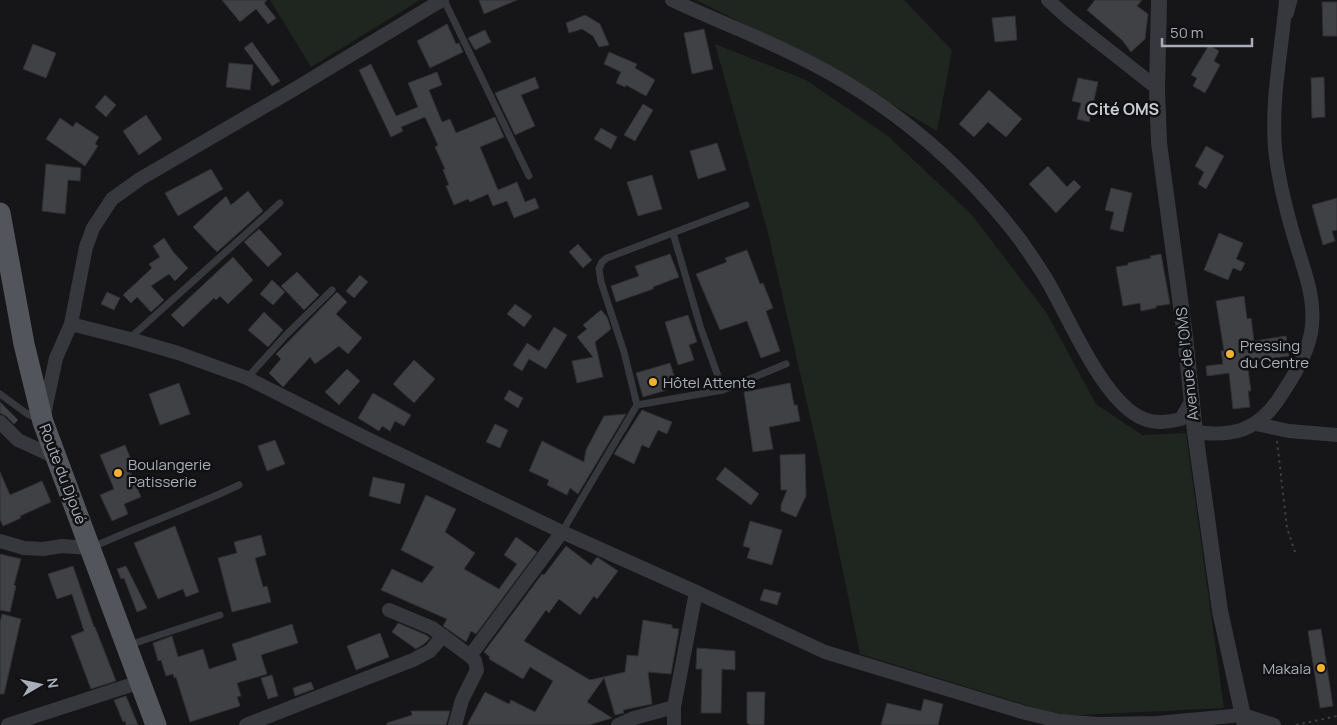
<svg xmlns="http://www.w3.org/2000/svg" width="1337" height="725" font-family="Manrope,sans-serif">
<rect width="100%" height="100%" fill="#161618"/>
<g fill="#1e261f">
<polygon points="270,0 420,0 311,67"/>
<polygon points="696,0 904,0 952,50 937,131 820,62"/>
<polygon points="715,44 806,80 888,136 972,215 1046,312 1096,404 1142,435 1186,433 1224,708 1061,716 860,654 818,451 768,233"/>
</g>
<g fill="#404145" stroke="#303034">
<polygon points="222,0 267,0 264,3 276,18 268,24 256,9 240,22"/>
<polygon points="479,0 517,0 484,14"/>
<polygon points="1095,0 1142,0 1137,6 1148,14 1145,39 1131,52 1122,40 1087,10"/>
<polygon points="1322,2 1337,2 1337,36 1323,36"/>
<polygon points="585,15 600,24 609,45 599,47 593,36 582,29 569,33 566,23"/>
<polygon points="1015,16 1017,40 995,42 992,18"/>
<polygon points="447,24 456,44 459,43 463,52 430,68 417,41"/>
<polygon points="704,29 713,69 692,74 684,33"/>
<polygon points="485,30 491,42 475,50 468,38"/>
<polygon points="252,42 280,81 272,86 244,48"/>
<polygon points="33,44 56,53 46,78 23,69"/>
<polygon points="1209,45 1219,51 1214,61 1220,65 1205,93 1193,86 1197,78 1191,75"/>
<polygon points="609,52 637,64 635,68 655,80 646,96 626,85 625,87 616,83 621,72 604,64"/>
<polygon points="229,63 253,65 250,90 226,87"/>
<polygon points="371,64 396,116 418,107 408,83 437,72 442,85 429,90 442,122 450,119 456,133 495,117 504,137 480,147 498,190 517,182 525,202 535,198 539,208 514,218 507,201 493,206 488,194 470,202 468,199 454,205 446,186 449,185 443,170 445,169 435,147 438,145 425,117 401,127 403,131 391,137 359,70"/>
<polygon points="535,77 539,88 521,95 535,126 515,135 495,93"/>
<polygon points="1324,77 1325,117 1312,118 1311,78"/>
<polygon points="1078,78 1098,82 1089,122 1077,119 1081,103 1072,101"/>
<polygon points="989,90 1022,119 1006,137 988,122 974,137 959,124"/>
<polygon points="105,95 116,105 106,117 95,107"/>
<polygon points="643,104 653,110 635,141 624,135"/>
<polygon points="146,115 162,139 139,155 123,131"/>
<polygon points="60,118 73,127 76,122 99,137 95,144 98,146 85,166 46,139"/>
<polygon points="601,128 617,137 611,149 594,139"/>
<polygon points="717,143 726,170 698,179 690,151"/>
<polygon points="1206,146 1224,156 1206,189 1198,184 1204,172 1195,166"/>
<polygon points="46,164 81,168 80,181 68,180 65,214 42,211"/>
<polygon points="1048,166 1067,187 1074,180 1081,187 1056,213 1029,184"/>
<polygon points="211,169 223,189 178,216 165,193"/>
<polygon points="652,175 662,209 638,216 627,182"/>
<polygon points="1111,188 1132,193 1123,232 1110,229 1114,212 1105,210"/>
<polygon points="248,191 263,211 217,252 193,227 226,196 231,205"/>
<polygon points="1337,198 1337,230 1332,231 1335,241 1323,245 1312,205"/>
<polygon points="259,229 282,254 268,267 244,242"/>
<polygon points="1219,233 1243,243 1236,259 1245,263 1241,271 1233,268 1228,280 1204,270"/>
<polygon points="164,238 174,253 188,268 175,281 169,274 151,286 164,300 151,312 137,297 131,303 123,295 152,268 149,264 160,257 153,246"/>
<polygon points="578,244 592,260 583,268 569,252"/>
<polygon points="747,250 760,284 763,283 773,308 766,311 780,351 761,358 747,321 720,330 696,274 727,262 725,258"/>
<polygon points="670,254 679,277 653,287 653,289 616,302 611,286 639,276 635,266"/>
<polygon points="1161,254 1170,304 1156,306 1156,308 1141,311 1140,303 1123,306 1116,267 1128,265 1128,263 1151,258 1150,256"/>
<polygon points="233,257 253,280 228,304 220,296 216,300 214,298 183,327 171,315"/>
<polygon points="297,272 319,295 304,310 281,286"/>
<polygon points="360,275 368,282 354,298 346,291"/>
<polygon points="272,280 285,292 273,305 260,294"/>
<polygon points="107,292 120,298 114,310 101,304"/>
<polygon points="337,292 347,302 336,314 362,338 348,354 339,346 315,364 310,357 283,387 269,373 281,359 276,354"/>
<polygon points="1244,296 1247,319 1251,318 1254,341 1286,336 1289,356 1247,362 1251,391 1248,391 1250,407 1233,409 1229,373 1207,376 1206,366 1223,364 1221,351 1224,351 1216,301"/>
<polygon points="515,304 532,316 524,327 507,314"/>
<polygon points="601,310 607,317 611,329 595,342 603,377 577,383 572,361 593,357 577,337 587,329 583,325"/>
<polygon points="264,312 283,330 268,347 248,330"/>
<polygon points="688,315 697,342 689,345 694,360 678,365 665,322"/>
<polygon points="554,327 567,335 546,369 529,359 522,371 513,365 527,343 539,351"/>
<polygon points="414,360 435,379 414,403 393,384"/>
<polygon points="670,363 676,382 666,385 667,390 643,397 636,373"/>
<polygon points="347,369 360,381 339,405 325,392"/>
<polygon points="179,383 190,414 160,425 149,394"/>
<polygon points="790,383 794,405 797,405 800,421 769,427 773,449 753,452 744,392"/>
<polygon points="509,390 523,398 518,408 504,399"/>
<polygon points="373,393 411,415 404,426 395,421 390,431 382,426 379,431 358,418"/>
<polygon points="0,402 18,420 14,424 6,416 0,413"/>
<polygon points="642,410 672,422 667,434 658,430 649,448 642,445 634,464 614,454"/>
<polygon points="626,414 578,494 570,488 567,495 547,485 549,480 529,471 542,441 584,462 586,450 604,416"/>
<polygon points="495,424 508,430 500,448 486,442"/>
<polygon points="275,440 285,464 267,471 258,446"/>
<polygon points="125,445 135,469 130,471 141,497 124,504 128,514 112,521 100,495 114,489 100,455"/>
<polygon points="805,454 806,496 796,517 781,511 781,505 787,490 781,490 780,455"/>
<polygon points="725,467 759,494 751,505 716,479"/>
<polygon points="0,472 10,495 42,481 51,502 20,516 21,518 3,526 0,519"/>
<polygon points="373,477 405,484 400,504 369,496"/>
<polygon points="426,495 456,509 445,532 475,553 464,569 499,589 517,564 504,555 516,537 537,552 476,634 471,631 466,642 443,626 447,619 381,590 392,569 422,583 434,567 401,550"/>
<polygon points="750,521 782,530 772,565 747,558 750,548 743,546"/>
<polygon points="175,526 199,592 186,597 183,589 158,599 134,543"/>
<polygon points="261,535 266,555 255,558 263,587 267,586 271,602 232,612 218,558 237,553 234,542"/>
<polygon points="566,546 591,565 597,557 618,571 597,599 594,596 580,615 559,599 549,613 546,610 524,641 590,680 625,672 627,655 638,656 643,620 672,625 672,628 679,629 671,674 648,672 652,704 623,710 624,713 615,715 604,678 587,702 612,718 589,725 467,725 485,692 509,704 511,700 535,712 553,681 530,667 523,679 489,659 490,657 484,652 542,574 544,575"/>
<polygon points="0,554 21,559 14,585 16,586 10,612 0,610"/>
<polygon points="73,566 94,627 95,627 116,681 91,689 71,636 84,631 72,594 57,599 48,574"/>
<polygon points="126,566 147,608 137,612 124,578 121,579 117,569"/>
<polygon points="764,589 781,593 777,605 760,600"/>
<polygon points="2,614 21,619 4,694 0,694 0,622"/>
<polygon points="398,623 426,635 430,638 424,644 416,649 392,632"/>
<polygon points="292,624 298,643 261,655 267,674 237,683 241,696 237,697 240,706 190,722 176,677 174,678 173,674 166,676 161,660 158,661 153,643 172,636 178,657 203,649 209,669 237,660 232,644"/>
<polygon points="1321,629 1333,706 1320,708 1308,631"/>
<polygon points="380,633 389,657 356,670 347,646"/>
<polygon points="697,648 735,651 735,670 722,669 721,713 701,713 702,669 696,669"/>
<polygon points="272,675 278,696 268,699 261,678"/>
<polygon points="311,682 314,689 295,696 293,688"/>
<polygon points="747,692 765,692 764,725 750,725 747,723"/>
<polygon points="126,696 138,725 126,725 125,721 123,722 114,700"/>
<polygon points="924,699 943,704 938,725 881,725 887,703 921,711"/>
<polygon points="411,711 450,711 446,725 387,725 387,723 412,715"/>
</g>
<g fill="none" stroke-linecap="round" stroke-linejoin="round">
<g stroke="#3d3f44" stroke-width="2" stroke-dasharray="2.5 4" stroke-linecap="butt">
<polyline points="1277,441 1287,528 1295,552"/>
<polyline points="1296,725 1337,716"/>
</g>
<g stroke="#37383d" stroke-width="7">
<polyline points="444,0 529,176"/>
<polyline points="1290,15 1294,0"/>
<polyline points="673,233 701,329 723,390"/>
<polyline points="130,338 280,203"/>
<polyline points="247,378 286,335 332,290"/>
<polyline points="0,394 26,413 38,419"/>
<polyline points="637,405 624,352 601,282 599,269 602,262 607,258 746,205"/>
<polyline points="562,532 637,405 723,390 786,364"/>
<path d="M93,547C141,525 191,508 239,485"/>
<polyline points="129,645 220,615"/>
</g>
<g stroke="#37383d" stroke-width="14">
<path d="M672,0C714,20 758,36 799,57C887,100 962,163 1021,241C1030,254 1040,268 1048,282C1069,318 1104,404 1144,419C1157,424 1168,422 1181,419L1192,400"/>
<polyline points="1048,0 1068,18 1157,88"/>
<polyline points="71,324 130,339 178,353 247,378 368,439 562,532 696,592 825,652 1022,712 1059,721 1098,724 1157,723 1243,715 1274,725"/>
<polyline points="44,415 56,358 71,324 86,247 93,228 112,199 140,179 298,87 442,0"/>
<polyline points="0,422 18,440 55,457"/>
<polyline points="1256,424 1289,431 1337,435"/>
<path d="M1195,432C1233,437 1258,431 1280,397C1293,377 1306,357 1311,333C1317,300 1304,271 1295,240C1286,210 1278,180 1275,148C1271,98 1282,49 1286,0"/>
<polyline points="0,541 24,548 43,549 62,546 90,548"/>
<polyline points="389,610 432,628 470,656"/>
<polyline points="8,725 140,682"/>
<polyline points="246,725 413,660 430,651 443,636"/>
<polyline points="455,725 462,700 477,670 475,661 470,656 562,532"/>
<polyline points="618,725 634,718 674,707"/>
<polyline points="674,725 674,707 696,592"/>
</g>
<polyline stroke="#37383d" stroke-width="16" points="1159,0 1157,88 1159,143 1185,336 1195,432 1220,611 1245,725"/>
<polyline stroke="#53555c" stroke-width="21" points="0,213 24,344 43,422 156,725"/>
</g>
<g fill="#f2b134" stroke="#111113" stroke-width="2">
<circle cx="1230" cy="354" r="5"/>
<circle cx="653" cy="382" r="5"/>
<circle cx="118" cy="473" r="5"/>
<circle cx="1321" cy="668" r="5"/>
</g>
<g text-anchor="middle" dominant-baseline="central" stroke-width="5" stroke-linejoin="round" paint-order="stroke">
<g font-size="15" fill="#a8adb8" stroke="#111113" text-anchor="start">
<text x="1240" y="345">Pressing<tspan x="1240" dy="17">du Centre</tspan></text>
<text x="663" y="382">Hôtel Attente</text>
<text x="128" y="464">Boulangerie<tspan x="128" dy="17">Patisserie</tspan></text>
<text x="1311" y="668" text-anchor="end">Makala</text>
</g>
<g font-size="15" fill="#a8adb8" stroke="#111113">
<text transform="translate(1187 364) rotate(-96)">Avenue de l'OMS</text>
<text transform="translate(63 474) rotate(69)">Route du Djoué</text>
</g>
<g font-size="16" font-weight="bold" fill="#c9ccd4" stroke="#111113">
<text x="1123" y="109">Cité OMS</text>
</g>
</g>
<g transform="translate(40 685) rotate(81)" stroke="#111113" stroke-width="4" paint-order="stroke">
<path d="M0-4L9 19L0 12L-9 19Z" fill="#a8adb8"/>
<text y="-8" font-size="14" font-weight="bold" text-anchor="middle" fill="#a8adb8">N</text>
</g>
<path d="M1162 38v8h90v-8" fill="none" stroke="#a8adb8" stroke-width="2.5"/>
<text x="1170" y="38" font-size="15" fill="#a8adb8" stroke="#111113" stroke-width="4" paint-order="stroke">50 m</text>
</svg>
